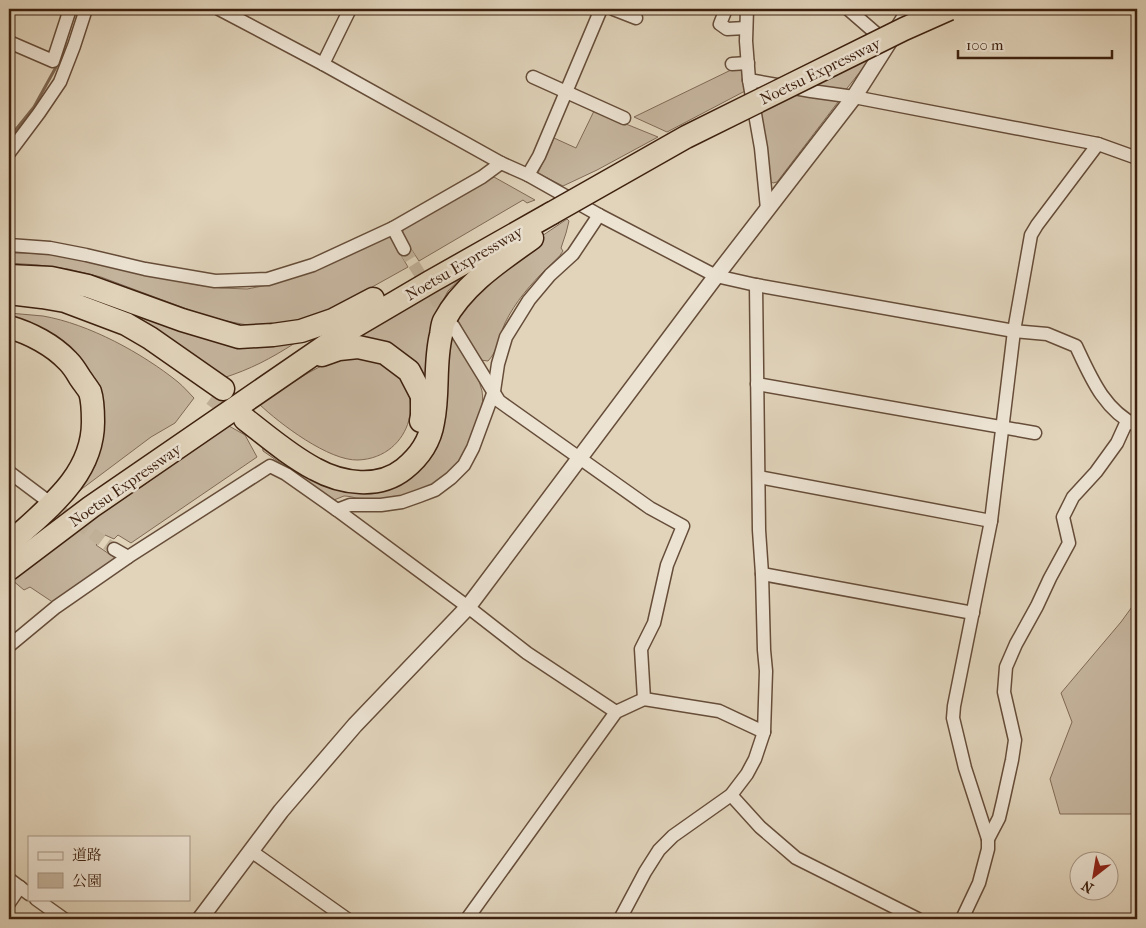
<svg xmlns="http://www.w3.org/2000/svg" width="1146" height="928" font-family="'IM FELL French Canon','Noto Serif JP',serif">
<rect width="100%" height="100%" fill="#e1d4bb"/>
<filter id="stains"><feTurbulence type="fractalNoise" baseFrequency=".004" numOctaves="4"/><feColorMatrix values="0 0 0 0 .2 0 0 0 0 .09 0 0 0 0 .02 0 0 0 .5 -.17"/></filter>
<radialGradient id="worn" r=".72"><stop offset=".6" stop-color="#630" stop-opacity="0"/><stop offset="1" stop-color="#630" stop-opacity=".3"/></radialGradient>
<g fill="#c5b59e" stroke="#816a56">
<polygon points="877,49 867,63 844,92 801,85"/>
<polygon points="733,69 741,69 745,91 667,132 634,117"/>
<polygon points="791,90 837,98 838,102 777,182 773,183 770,181 758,107"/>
<polygon points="594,111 658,137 597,170 563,186 538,173 554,138 576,148"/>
<polygon points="494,177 535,200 527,203 523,200 419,261 402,235 404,226"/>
<path d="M567,219L569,221L566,233L561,248L563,251C559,258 553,262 547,268C531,284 515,302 505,323C499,336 498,351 488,361L480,360L455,315L536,240Z"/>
<polygon points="382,236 391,238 408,267 338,306 313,317 266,326 247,325 211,318 101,277 68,269 38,265 9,263 9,253 29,253 55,255 83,259 142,274 198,285 221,288 247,289 268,285"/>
<polygon points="466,272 448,291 437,312 428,394 355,337"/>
<path d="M58,286L234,343L268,347L295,343C270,359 251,369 223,378Z"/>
<path d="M9,313C20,314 32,315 43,316C89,324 142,353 178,382C184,387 189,393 194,398L175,423L151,437L79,491L92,469L100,443L59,339L37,326L9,315Z"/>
<path d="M449,331C460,349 477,369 482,391C487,416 461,466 440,481C427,489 412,494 398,497C387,499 367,499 356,498C352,497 348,496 344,496C341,497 337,499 334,500L263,451L262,443L320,480L420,463Z"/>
<path d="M349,358C360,358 373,357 383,363C431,389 412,458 358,460C329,461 280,424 259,404L308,373L327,363Z"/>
<polygon points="229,426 245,435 257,457 131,543 118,535 114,539 105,535 96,545 115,558 54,603 30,587 24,590 12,580 85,523 144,485 163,470"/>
<polygon points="1137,600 1137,814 1060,814 1050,779 1072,722 1061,693 1121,622"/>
</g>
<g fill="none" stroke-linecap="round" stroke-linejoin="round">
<polyline stroke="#7e6752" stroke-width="3" points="9,138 34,107 61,58 66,40"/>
<g stroke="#c0b098" stroke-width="12" stroke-dasharray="12 6" stroke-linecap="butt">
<polyline points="404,249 449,320"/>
<polyline points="48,502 114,549"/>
</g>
<polyline stroke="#c0b098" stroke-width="22" stroke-dasharray="22 11" stroke-linecap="butt" points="213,395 245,419"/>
<defs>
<g id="minor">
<path d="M219,9L323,64L501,163L528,175L599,215L716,276L756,285L1014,331L1047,334L1076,346C1091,378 1104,410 1137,426"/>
<polyline points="613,9 636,18"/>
<polyline points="726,9 720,24 727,29 746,28"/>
<polyline points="747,9 746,41 749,80 761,148 767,209"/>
<polyline points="848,9 886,42"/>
<polyline points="9,42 53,61 70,9"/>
<polyline points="323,64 350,9"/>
<polyline points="732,64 748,63"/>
<polyline points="533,77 624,118"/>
<polyline points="749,80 811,91 854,97 1098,144 1137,158"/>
<polyline points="9,153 39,113 60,82 74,46 86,9"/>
<polyline points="528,175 539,156 601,9"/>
<polyline points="393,228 404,249"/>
<polyline points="9,245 50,248 86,255 145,269 215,281 268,279 313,265 393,228 482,177 501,163"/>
<polyline points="453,326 499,401 650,508 683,526 667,565 654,623 641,649 644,699"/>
<polyline points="757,384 1035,433"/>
<polyline points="9,472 45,499"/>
<polyline points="759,477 991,521"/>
<polyline points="337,510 350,505 381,505 402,502 419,496 435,490 451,478 464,465 473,448 494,391 498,364 506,337 529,300 550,275 573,254 599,215"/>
<polyline points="114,549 128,557"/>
<polyline points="762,574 973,613"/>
<polyline points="9,646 56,607 128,557 270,466 286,474 337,510 468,607 527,653 616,712"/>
<polyline points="731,795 760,827 796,858 918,919"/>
<polyline points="988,839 965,768 953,718 954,706 991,521 1014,331 1031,235 1037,225 1098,144"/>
<polyline points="251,851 347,919"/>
<polyline points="9,879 29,894"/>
<polyline points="36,899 64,919"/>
<polyline points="9,903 20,887"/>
<polyline points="467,919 616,712 644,699 719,711 764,732"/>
<polyline points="620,919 645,872 659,850 673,836 731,795 747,774 755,759 764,732 766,671 764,650 762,574 759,530 756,285"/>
<polyline points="962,919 979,883 988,849 988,839 999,818 1003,801 1012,760 1015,740 1004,692 1006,667 1016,644 1037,606 1050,578 1069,543 1063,517 1073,497 1096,472 1117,443 1127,421"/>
</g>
<polyline id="tertiary" points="200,919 281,811 355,725 468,607 716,276 854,97 910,9"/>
<g id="motorway">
<polyline points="9,276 51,278 88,286 182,320 239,337 273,335 301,331 333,320 373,299"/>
<polyline points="9,293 42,297 65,301 126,324 150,338 223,389"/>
<path d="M9,327C30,333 53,345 68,361C72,365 76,371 79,376C82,381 87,387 90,392C93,401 93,413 93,422C93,477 45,510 9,544"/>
<polyline points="322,355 339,349 358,347 385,353 409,371 422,396 422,416 421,421"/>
<path d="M245,419C267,436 290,456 315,469C342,484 379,489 404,469C419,457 430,441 433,422C439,393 434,364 441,335C442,330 442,325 444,321C463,285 500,261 532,238"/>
<polyline points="9,569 91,507 350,329 430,282 552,213"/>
</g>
</defs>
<use href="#minor" stroke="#664d39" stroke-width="15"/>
<use href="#tertiary" stroke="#664d39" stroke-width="18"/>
<use href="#motorway" stroke="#3d200e" stroke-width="25"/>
<use href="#minor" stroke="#ece3d3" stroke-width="12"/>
<use href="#tertiary" stroke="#ece3d3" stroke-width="15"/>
<use href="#motorway" stroke="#e1d4bb" stroke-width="22"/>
<defs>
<polyline id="motorway-bridge" points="552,213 686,137 904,29 949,9"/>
</defs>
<use href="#motorway-bridge" stroke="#3d200e" stroke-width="25" stroke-linecap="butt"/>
<use href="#motorway-bridge" stroke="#e1d4bb" stroke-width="22"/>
</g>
<g text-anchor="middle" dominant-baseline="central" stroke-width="5" stroke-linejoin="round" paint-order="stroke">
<g font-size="16" fill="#3d200e" stroke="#ece3d3">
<text transform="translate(820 71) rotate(-26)">Noetsu Expressway</text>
<text transform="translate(464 263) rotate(-30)">Noetsu Expressway</text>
<text transform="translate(125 485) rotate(-35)">Noetsu Expressway</text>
</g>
</g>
<rect width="1146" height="928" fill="none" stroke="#e1d4bb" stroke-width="30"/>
<rect x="10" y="10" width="1126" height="908" fill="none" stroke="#3d200e" stroke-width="2.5"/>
<rect x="15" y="15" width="1116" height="898" fill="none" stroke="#3d200e"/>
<rect x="28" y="836" width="162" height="65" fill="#ece3d3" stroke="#a69584"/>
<rect x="38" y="852" width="25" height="8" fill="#ece3d3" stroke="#a69584"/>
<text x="72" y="860" font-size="15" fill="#3d200e">道路</text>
<rect x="38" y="873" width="25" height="15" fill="#c5b59e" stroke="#a69584"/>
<text x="72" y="886" font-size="15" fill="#3d200e">公園</text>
<g transform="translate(1094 876) rotate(211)"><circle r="24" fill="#ece3d3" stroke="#a69584"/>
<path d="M0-4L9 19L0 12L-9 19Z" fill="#8f2418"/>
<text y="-8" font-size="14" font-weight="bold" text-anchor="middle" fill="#3d200e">N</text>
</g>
<path d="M958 50v8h154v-8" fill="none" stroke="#3d200e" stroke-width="2.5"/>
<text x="966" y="50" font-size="15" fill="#3d200e" stroke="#ece3d3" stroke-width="4" paint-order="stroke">100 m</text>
<rect width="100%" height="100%" filter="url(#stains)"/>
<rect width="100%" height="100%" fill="url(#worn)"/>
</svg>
